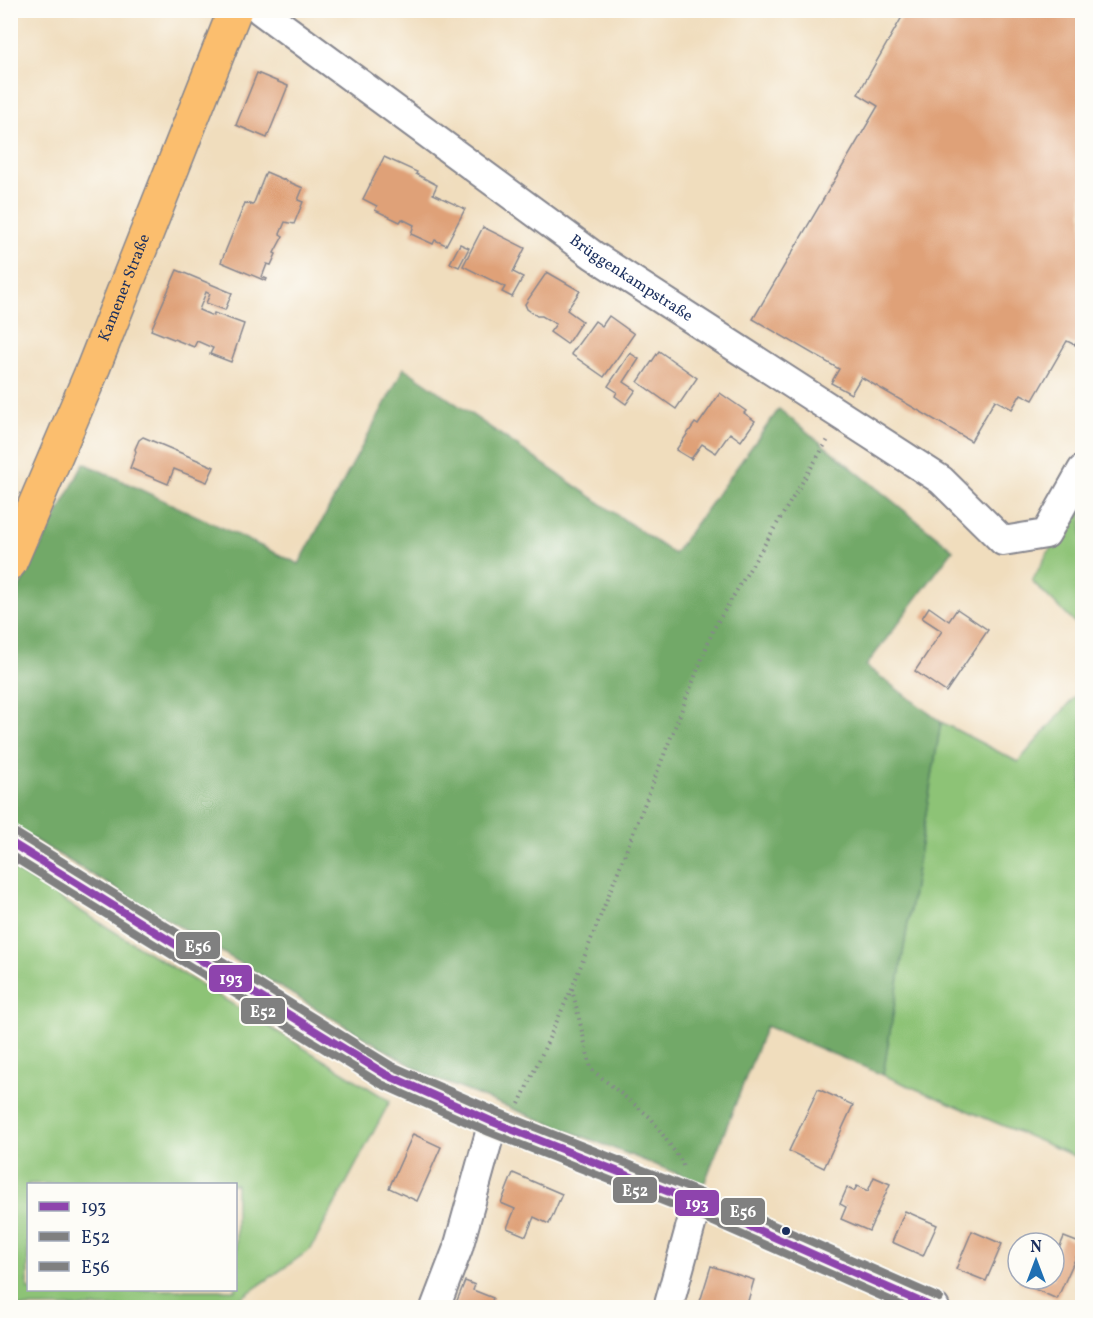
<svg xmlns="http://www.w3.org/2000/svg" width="1093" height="1318" font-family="Vollkorn,serif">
<rect width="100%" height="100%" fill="#fdfcf7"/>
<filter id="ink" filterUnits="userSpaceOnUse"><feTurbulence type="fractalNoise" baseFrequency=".0167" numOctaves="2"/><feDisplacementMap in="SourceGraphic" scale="12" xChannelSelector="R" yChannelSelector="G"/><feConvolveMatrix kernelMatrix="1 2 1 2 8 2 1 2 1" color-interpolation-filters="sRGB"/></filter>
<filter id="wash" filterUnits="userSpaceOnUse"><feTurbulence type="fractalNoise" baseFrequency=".008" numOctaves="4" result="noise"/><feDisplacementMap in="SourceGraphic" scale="24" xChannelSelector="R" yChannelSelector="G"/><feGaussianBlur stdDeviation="1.35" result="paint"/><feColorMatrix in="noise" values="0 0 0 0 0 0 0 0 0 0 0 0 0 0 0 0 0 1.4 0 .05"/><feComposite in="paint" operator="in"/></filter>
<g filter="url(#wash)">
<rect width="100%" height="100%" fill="#f0ddbd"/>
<g fill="#8dc376" stroke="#54796a" stroke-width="1.5" fill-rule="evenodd">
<polygon points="1082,492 1082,630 1032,581"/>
<polygon points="1082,689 1082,1159 883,1075 941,722 1018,762"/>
<path d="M11,868L390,1101L311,1249L228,1307H11ZM28,1184H236V1290H28Z"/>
</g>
<polygon fill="#72a967" stroke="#466c62" stroke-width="1.5" points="404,368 674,554 779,409 953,550 866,666 941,722 883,1075 766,1026 704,1184 429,1076 11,826 11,604 84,463 299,564"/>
<g id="blocks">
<g fill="#dfa178">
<polygon points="906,10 1082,10 1082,332 1075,345 1067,341 1033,400 1021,394 1012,409 995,400 971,441 861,377 851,394 831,383 839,369 753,319 878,106 858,94"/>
<polygon points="257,73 288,86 267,138 236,125"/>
<polygon points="384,157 417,172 416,174 437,185 433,194 465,209 446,245 435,240 433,244 411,234 414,225 402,219 400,222 375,210 377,206 363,199"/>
<polygon points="266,172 303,188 298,200 303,202 294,224 285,222 280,234 283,236 274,253 276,254 271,265 267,264 262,277 267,279 266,281 221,262 245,203 253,205"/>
<polygon points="483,227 525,248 513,272 523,277 512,297 502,292 505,287 463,266"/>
<polygon points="460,244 469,248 459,267 450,263"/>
<polygon points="177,270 232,293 225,310 206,303 210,294 206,292 199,310 213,316 214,313 244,324 231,362 210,354 213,348 197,341 194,347 151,330"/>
<polygon points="547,272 580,291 567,310 582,321 567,344 550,332 556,324 542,316 537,316 527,309 525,304"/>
<polygon points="609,316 634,334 604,377 571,354 595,321 602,326"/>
<polygon points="659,351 697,378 676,409 638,382"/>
<polygon points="630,353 639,359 624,382 636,390 626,404 615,396 617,392 608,386"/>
<polygon points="720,393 746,411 744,413 755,421 741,441 730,433 716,453 702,444 691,459 676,450 695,423 698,425"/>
<polygon points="143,437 214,467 207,482 174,469 168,484 130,468 136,452 135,449 139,440"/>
<polygon points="929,607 949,621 957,609 988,630 946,692 915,671 942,631 922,618"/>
<polygon points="818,1089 853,1105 824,1168 789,1151"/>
<polygon points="413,1134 441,1147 417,1201 389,1188"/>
<polygon points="513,1173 562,1194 549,1224 534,1217 526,1236 507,1228 515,1209 501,1203"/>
<polygon points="874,1177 890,1184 869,1231 841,1219 846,1207 840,1204 847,1188 854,1191 857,1186 868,1191"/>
<polygon points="905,1211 937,1225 923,1256 892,1242"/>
<polygon points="972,1231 1002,1244 986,1281 956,1269"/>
<polygon points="1064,1237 1082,1244 1057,1299 1019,1282 1020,1279 1054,1279 1054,1260"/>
<polygon points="711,1266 754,1280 746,1308 698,1308"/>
<polygon points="465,1281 475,1285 473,1290 493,1298 491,1304 500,1308 454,1308"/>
</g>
</g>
</g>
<g filter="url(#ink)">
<use href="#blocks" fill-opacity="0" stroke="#86868e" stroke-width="1.5"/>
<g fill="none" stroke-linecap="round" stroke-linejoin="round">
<defs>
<g id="minor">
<path id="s1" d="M260,10L593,255L941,480L1003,541L1046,534L1082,470"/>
<polyline points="10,842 385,1074 493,1122 697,1203 935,1308"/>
<polyline points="435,1308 458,1248 493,1122"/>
<polyline points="668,1308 697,1203"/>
</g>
<g id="major">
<path id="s2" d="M10,563L92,371L235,10"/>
</g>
</defs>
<use href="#minor" stroke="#86868e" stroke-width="32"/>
<use href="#major" stroke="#86868e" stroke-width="36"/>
<g stroke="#86868e" stroke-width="4" stroke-dasharray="1.5 4.5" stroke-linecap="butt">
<polyline points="572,989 591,1069 651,1118 682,1162 684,1169"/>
<polyline points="519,1104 572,988 714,628 829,438"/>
</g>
<use href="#minor" stroke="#fff" stroke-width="28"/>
<use href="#major" stroke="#fbbe6e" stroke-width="33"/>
<defs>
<polyline id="bus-1" points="10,842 385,1074 493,1122 697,1203 934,1308"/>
<polyline id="bus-2" points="10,855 381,1084 489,1132 693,1213 908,1308"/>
<polyline id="bus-3" points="16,833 390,1065 497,1112 701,1193 939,1298"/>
</defs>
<use href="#bus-1" stroke="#fdfcf7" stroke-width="12"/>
<use href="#bus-2" stroke="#fdfcf7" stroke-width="12"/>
<use href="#bus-3" stroke="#fdfcf7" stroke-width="12"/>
<use href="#bus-1" stroke="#8e44ad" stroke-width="8"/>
<use href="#bus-2" stroke="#808080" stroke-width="8"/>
<use href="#bus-3" stroke="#808080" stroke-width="8"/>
</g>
</g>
<circle fill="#1b2f5e" stroke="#fdfcf7" stroke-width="2" cx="786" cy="1231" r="5"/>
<g text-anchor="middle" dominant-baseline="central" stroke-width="4.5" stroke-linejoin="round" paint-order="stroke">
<g font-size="16" fill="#1b2f5e" stroke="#fdfcf7">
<text stroke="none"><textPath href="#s1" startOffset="458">Brüggenkampstraße</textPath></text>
<text stroke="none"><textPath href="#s2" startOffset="298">Kamener Straße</textPath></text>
</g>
</g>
<g stroke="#fdfcf7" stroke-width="2">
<rect x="175" y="931" width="46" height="29" rx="6" fill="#808080"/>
<rect x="208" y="964" width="45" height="29" rx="6" fill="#8e44ad"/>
<rect x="240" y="997" width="46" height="28" rx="6" fill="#808080"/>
<rect x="612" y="1176" width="46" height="28" rx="6" fill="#808080"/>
<rect x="674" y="1189" width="46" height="28" rx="6" fill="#8e44ad"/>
<rect x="720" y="1197" width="46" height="29" rx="6" fill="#808080"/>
</g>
<g font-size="16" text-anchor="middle" font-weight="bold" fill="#fff">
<text x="198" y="952">E56</text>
<text x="231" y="984">193</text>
<text x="263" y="1017">E52</text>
<text x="635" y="1196">E52</text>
<text x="697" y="1209">193</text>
<text x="743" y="1217">E56</text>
</g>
<rect width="1093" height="1318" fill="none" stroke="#fdfcf7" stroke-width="36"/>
<rect x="27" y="1183" width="210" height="108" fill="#fdfcf7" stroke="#a3aaba" stroke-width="1.5"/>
<rect x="39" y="1202" width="30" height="9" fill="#8e44ad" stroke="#a3aaba" stroke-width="1.5"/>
<text x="81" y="1213" font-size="18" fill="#1b2f5e">193</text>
<rect x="39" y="1232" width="30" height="9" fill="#808080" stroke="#a3aaba" stroke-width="1.5"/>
<text x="81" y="1243" font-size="18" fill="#1b2f5e">E52</text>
<rect x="39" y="1262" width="30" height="9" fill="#808080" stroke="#a3aaba" stroke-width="1.5"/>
<text x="81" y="1273" font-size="18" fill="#1b2f5e">E56</text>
<g transform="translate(1036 1261)"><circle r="28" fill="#fdfcf7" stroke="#a3aaba" stroke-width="1.5"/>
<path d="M0-4.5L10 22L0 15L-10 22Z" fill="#1f6fb2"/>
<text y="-9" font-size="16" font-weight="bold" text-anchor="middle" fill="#1b2f5e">N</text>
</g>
</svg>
